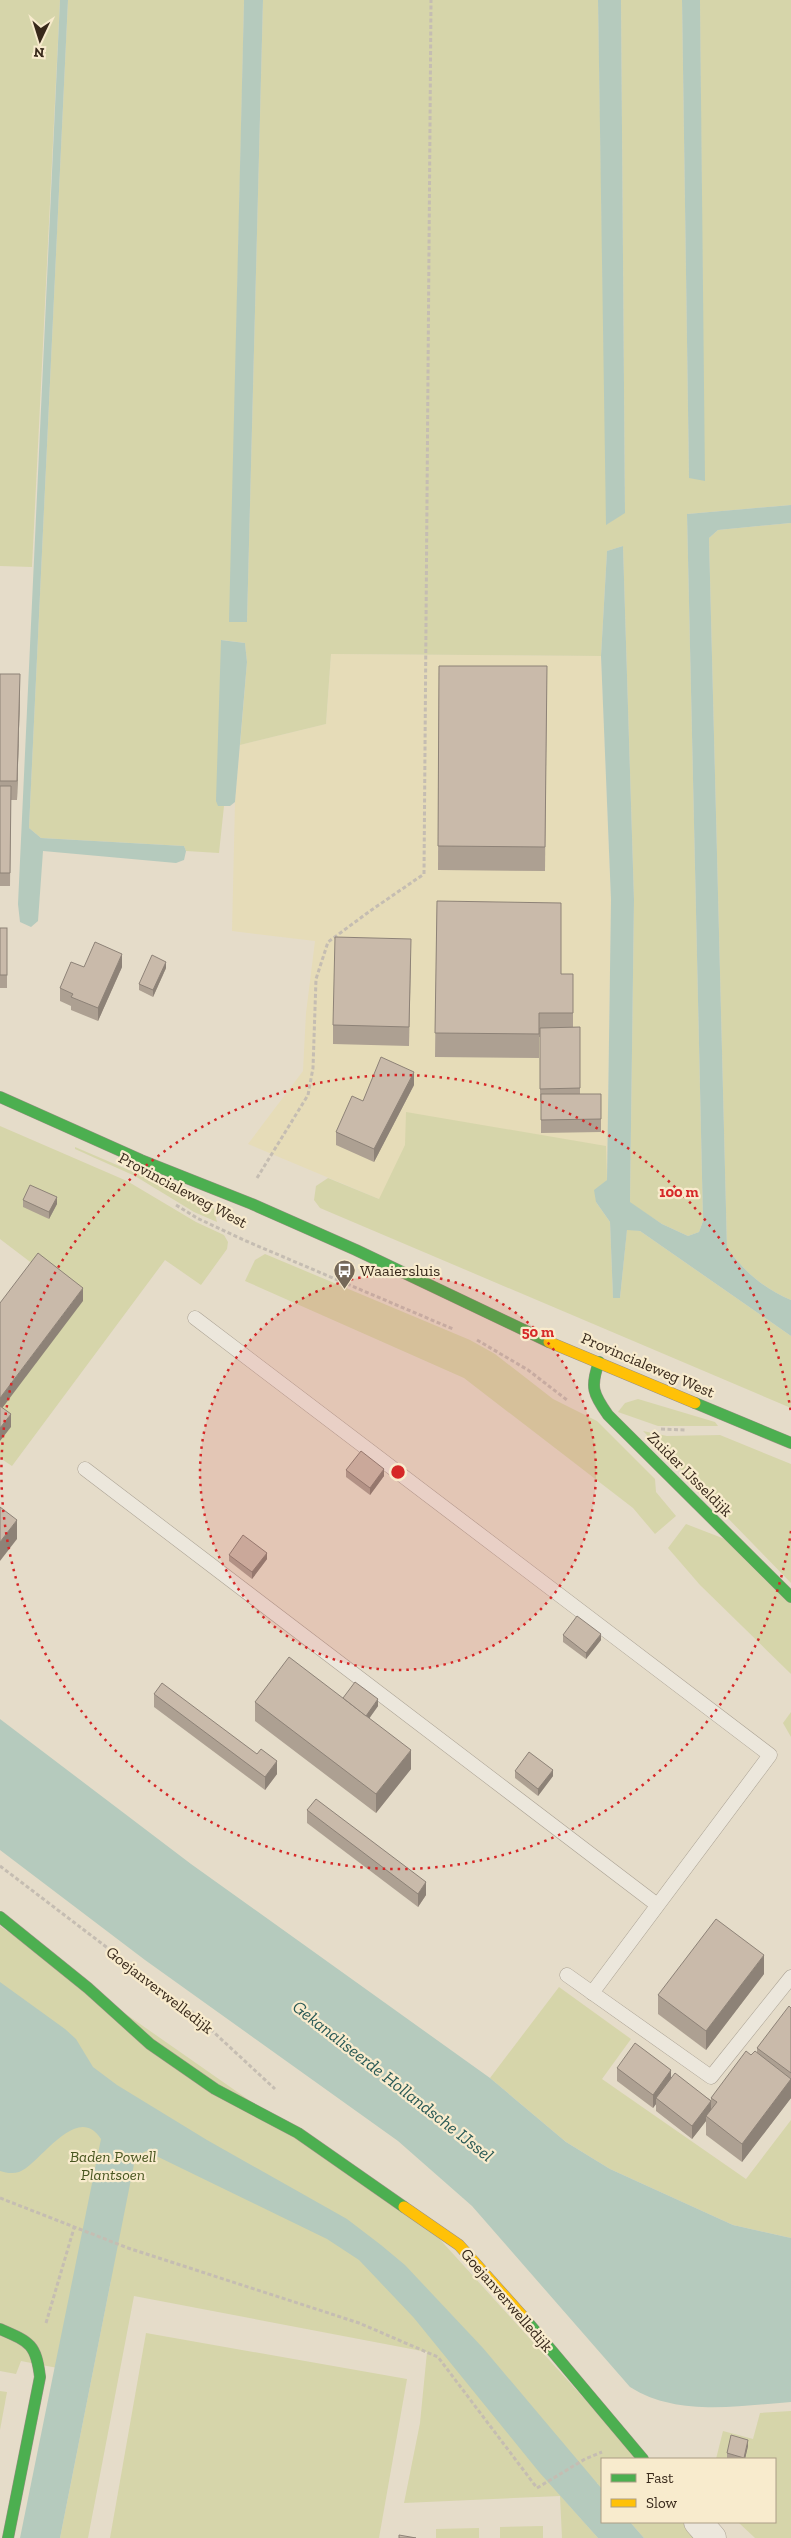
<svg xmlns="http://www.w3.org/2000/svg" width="791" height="2538" font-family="'Zilla Slab',serif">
<rect width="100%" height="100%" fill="#e5dcc9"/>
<polygon fill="#e6dcb8" points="331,654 601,656 611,900 607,1180 379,1199 248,1144 303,1071 306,1013 315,941 232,931 235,802 240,745 326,724"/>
<g fill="#d6d5aa">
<polygon points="0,0 60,0 32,567 0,566"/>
<polygon points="68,0 244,0 230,622 247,622 263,0 598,0 607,524 625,512 621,0 682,0 689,477 704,480 700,0 791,0 791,505 687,514 703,1221 699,1232 688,1236 662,1224 630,1203 634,900 623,546 607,551 601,656 331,654 326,724 240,745 247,662 245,643 222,640 218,806 224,806 219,853 186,851 184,846 41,838 29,828"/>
<path d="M791,523V1300C764,1289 745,1272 727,1248L709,538L718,530Z"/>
<polygon points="406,1112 606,1146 607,1180 596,1202 610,1222 613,1298 620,1298 627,1229 640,1231 791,1336 791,1408 320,1208 314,1200 316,1186 328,1178 379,1199 405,1145"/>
<polygon points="0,1126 127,1181 196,1222 224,1235 228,1242 227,1249 201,1285 165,1260 12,1466 0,1458 0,1404 79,1299 0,1239"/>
<polygon points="75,1147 208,1204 214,1209 217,1222 194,1212 135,1176 75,1149"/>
<polygon points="265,1254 470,1340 495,1354 553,1399 597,1421 655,1479 656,1492 676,1516 655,1534 633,1508 464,1378 245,1281 255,1260"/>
<polygon points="638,1399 715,1422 718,1426 658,1426 618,1412 625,1403"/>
<polygon points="643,1431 667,1436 720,1435 791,1464 791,1583"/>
<polygon points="686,1524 730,1541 791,1603 791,1674 700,1585 668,1548"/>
<polygon points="791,1712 791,1737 783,1723"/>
<polygon points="0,1926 426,2224 639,2459 602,2459 602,2490 597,2483 559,2494 598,2538 562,2538 560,2496 404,2503 420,2423 427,2352 134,2296 88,2538 60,2538 111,2280 68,2370 21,2361 16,2374 0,2371"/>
<polygon points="559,1987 631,2039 602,2079 746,2179 791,2120 791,2238 733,2225 610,2169 566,2142 490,2078"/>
<polygon points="146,2333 407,2379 379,2538 110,2538"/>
<polygon points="0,2391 7,2392 0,2430"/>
<polygon points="791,2411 791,2538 755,2538 738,2522 775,2522 775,2459 716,2459 723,2431 753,2439 760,2413"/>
<polygon points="630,2522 695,2522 709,2538 644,2538"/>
<polygon points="543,2526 543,2538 500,2538 500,2527"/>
<polygon points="479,2528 479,2538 436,2538 436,2529"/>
</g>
<g fill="#b5cabd">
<polygon points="60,0 68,0 29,828 41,838 184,846 186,851 184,860 176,863 43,851 38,921 31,927 20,922 18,904"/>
<polygon points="244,0 263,0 247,622 229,622"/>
<polygon points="598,0 621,0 625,513 606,525"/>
<polygon points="682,0 700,0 705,481 689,478"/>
<path d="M791,505V523L718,530L709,538L727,1248C745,1272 764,1289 791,1300V1336L640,1231L627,1230L620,1298H613L610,1222L596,1202L594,1190L607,1180L611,900L601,656L607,551L623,546L634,900L630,1202L662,1224L688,1236L699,1232L703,1221L687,514Z"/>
<polygon points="221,640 245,643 247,662 235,802 230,806 218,806 216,801"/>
<path d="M0,1719L191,1864L490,2078L566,2142L610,2169L733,2225L791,2238V2402C738,2406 677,2417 630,2387L472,2206L398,2141L145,1960L0,1850Z"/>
<path d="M0,1982L65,2029L76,2039L93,2067L117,2085L207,2140L347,2219L381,2245L405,2265L483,2348L602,2489V2522H630L644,2538H598L539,2472L414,2318L359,2260L327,2239L146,2151L140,2154L134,2164L60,2538H20L101,2139C77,2101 40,2164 19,2172C13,2174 6,2173 0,2171Z"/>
</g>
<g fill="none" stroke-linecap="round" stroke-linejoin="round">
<defs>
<g id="lane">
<polyline points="195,1318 770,1755 592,1993"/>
<polyline points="85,1469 656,1904"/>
<polyline points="567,1975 711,2077 791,1977"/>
</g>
<polyline id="street" points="698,2522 712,2538"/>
<g id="fast">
<polyline points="0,1097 141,1160 252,1204 356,1250 549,1342"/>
<path d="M599,1362C590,1387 593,1394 608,1415L791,1597"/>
<polyline points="695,1403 791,1443"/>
<polyline points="0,1917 88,1988 150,2044 215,2089 298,2133 404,2207"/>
<polyline points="526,2320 643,2459"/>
<path d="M0,2329C30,2342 36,2344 40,2377L8,2538"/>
</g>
<g id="slow">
<polyline points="549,1342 695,1403"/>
<polyline points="404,2207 459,2245 526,2320"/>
</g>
</defs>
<use href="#lane" stroke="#aaa193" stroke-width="15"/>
<use href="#street" stroke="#aaa193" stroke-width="29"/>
<use href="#fast" stroke="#999083" stroke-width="12"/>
<use href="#slow" stroke="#999083" stroke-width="12"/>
<g stroke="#c5bdb2" stroke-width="3" stroke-dasharray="4 2.5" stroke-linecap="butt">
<polyline points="257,1178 308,1095 313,1068 316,979 328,942 370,911 424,874 431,0"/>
<polyline points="176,1205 197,1218 246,1241 453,1329"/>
<polyline points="477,1340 528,1370 567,1400"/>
<polyline points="661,1429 687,1430"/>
<polyline points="0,1866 193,2013 275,2089"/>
<polyline points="0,2198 128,2248 359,2323 438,2357 537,2488 585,2459 602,2452"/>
<polyline points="46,2323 74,2228"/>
</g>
<use href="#lane" stroke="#ece7dc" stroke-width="14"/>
<use href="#street" stroke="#ece7dc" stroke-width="28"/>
<use href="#fast" stroke="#4caf50" stroke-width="11"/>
<use href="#slow" stroke="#ffc107" stroke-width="11"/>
</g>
<g fill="#ada092">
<polygon points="439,666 547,666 545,871 438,870"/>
<polygon points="0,674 20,693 17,800 11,800 10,886 0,886"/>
<polygon points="437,901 561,974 573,974 573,1027 580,1027 580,1094 601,1094 601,1132 541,1133 541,1102 540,1102 540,1037 539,1037 539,1058 435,1057"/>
<rect x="0" y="928" width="7" height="60"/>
<polygon points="411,958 409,1046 333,1044 333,1025"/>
<polygon points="84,967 122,967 98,1021 71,1010 71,1006 60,1001 60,988"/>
<polygon points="166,968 153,997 139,990 139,984"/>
<polygon points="414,1085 374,1162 336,1145 336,1132 363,1101"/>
<polygon points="23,1200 57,1204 49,1219 23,1207"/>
<polygon points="346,1470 384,1476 370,1495 346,1477"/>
<polygon points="229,1555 267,1559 252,1579 229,1561"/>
<polygon points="563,1635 601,1640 586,1659 563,1642"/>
<polygon points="154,1694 277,1774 265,1790 154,1707"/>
<polygon points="343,1698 378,1706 369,1718 411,1769 376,1813 255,1721 255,1702"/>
<polygon points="515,1771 553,1776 538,1796 515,1778"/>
<polygon points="307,1810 426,1895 418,1907 307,1823"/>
<polygon points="764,1974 706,2050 658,2014 658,1995"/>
<polygon points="791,2008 791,2098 742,2162 706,2135 706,2121 692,2139 656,2111 656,2104 653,2108 617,2081 617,2068 671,2078 711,2100 711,2098 751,2055 757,2053 757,2048"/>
<polygon points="748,2446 745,2459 727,2459 727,2453"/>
</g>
<g fill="#8d8277">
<polygon points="20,674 20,693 17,800 17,781"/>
<polygon points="122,954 122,967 98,1021 98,1008"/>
<polygon points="166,962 166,968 153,997 153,990"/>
<polygon points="414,1072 414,1085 374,1162 374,1149"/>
<polygon points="57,1197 57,1204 49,1219 49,1212"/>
<polygon points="83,1288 83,1301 0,1411 0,1398"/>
<polygon points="11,1414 11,1427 0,1441 0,1428"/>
<polygon points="384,1469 384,1476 370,1495 370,1488"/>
<polygon points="17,1520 17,1539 0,1561 0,1542"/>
<polygon points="267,1553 267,1559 252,1579 252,1572"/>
<polygon points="601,1634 601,1640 586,1659 586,1653"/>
<polygon points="378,1699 378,1706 364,1726 364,1719"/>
<polygon points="411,1750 411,1769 376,1813 376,1794"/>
<polygon points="277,1761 277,1774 265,1790 265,1777"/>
<polygon points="553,1770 553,1776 538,1796 538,1789"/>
<polygon points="426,1882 426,1895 418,1907 418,1894"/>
<polygon points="764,1955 764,1974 706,2050 706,2031"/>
<polygon points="671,2070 671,2083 656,2098 656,2104 653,2108 653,2095"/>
<polygon points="791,2079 791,2098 742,2162 742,2144"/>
<polygon points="711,2101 711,2114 706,2116 706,2121 692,2139 692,2126"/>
<polygon points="748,2440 748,2446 745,2459 744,2459"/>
</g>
<g fill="#c9baaa" stroke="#8d8277">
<polygon points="439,666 547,666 545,847 438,846"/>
<polygon points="0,674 20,674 17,781 0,781"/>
<polygon points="0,786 11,786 10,873 0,873"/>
<polygon points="437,901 561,903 561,974 573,974 573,1013 539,1013 539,1034 435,1033"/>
<rect x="0" y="928" width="7" height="47"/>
<polygon points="335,937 411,939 409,1027 333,1025"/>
<polygon points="95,942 122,954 98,1008 71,997 73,994 60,988 71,962 84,967"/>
<polygon points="152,955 166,962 153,990 139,984"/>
<polygon points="580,1027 580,1088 540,1089 540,1028"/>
<polygon points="381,1057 414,1072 374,1149 336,1132 352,1096 363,1101"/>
<polygon points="541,1094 601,1094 601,1119 541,1120"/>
<polygon points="30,1185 57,1197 49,1212 23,1200"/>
<polygon points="38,1253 83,1288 0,1398 0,1303"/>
<polygon points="0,1406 11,1414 0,1428"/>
<polygon points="361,1451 384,1469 370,1488 346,1470"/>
<polygon points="0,1507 17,1520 0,1542"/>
<polygon points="243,1535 267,1553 252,1572 229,1555"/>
<polygon points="577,1616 601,1634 586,1653 563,1635"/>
<polygon points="289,1657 411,1750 376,1794 255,1702"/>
<polygon points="355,1682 378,1699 366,1716 343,1698"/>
<polygon points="162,1683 257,1754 261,1749 277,1761 265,1777 154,1694"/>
<polygon points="529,1752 553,1770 538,1789 515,1771"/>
<polygon points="316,1799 426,1882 418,1894 307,1810"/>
<polygon points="716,1919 764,1955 706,2031 658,1995"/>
<polygon points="789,2006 791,2008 791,2073 757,2048"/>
<polygon points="635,2043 671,2070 653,2095 617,2068"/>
<polygon points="746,2051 751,2055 755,2051 791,2079 742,2144 706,2116 717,2102 711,2098"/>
<polygon points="675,2073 711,2101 692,2126 656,2098"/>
<polygon points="731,2435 748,2440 744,2458 727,2453"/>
<polygon points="399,2535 416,2538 399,2538"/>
</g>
<circle cx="398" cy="1472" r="198" fill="#d62828" fill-opacity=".12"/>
<g fill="none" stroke="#d62828" stroke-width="2.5" stroke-dasharray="2.5 5">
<circle cx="398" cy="1472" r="198"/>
<path d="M791 1531A397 397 0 1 1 791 1413"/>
</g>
<defs>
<symbol id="bus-pin" viewBox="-11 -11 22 30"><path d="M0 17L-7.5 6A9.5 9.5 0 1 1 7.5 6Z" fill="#756858" stroke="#f8ebcd"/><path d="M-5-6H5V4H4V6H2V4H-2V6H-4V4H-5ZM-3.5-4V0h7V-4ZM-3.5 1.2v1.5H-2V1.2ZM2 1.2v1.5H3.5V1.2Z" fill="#fff"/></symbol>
</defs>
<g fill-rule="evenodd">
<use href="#bus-pin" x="332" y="1258" width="25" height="34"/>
</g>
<g text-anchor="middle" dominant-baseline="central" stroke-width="4.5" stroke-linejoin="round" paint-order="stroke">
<g font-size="16" fill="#38291b" stroke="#f8ebcd">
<text transform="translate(183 1190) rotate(28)">Provincialeweg West</text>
<text transform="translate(648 1365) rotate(23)">Provincialeweg West</text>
<text transform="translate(690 1474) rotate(45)">Zuider IJsseldijk</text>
<text transform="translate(160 1990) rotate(38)">Goejanverwelledijk</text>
<text transform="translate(507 2300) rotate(49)">Goejanverwelledijk</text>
</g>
<g font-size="16" fill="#38291b" stroke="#f8ebcd" text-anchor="start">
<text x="360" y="1270">Waaiersluis</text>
</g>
<g font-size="16" font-style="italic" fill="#495620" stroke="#f8ebcd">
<text x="113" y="2156">Baden Powell<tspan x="113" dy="18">Plantsoen</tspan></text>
</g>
<g font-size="18" font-style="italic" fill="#295955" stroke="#f8ebcd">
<text transform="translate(393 2081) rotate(38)">Gekanaliseerde Hollandsche IJssel</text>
</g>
</g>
<circle cx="398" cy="1472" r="8" fill="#d62828" stroke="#f8ebcd" stroke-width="2.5"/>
<g font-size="15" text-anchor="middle" font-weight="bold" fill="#d62828" stroke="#f8ebcd" stroke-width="4.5" stroke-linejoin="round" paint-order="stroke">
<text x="679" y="1197">100 m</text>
<text x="538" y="1337">50 m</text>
</g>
<rect x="601" y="2458" width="175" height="65" fill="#f8ebcd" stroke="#ab9d86"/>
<rect x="611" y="2474" width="25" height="8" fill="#4caf50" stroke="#ab9d86"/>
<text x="646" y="2483" font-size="15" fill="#38291b">Fast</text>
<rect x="611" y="2499" width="25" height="8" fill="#ffc107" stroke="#ab9d86"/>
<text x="646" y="2508" font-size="15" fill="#38291b">Slow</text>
<g transform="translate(40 40) rotate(184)" stroke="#f8ebcd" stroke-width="4" paint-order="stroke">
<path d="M0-4L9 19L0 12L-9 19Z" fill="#38291b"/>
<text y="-8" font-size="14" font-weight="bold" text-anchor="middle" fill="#38291b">N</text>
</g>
</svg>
